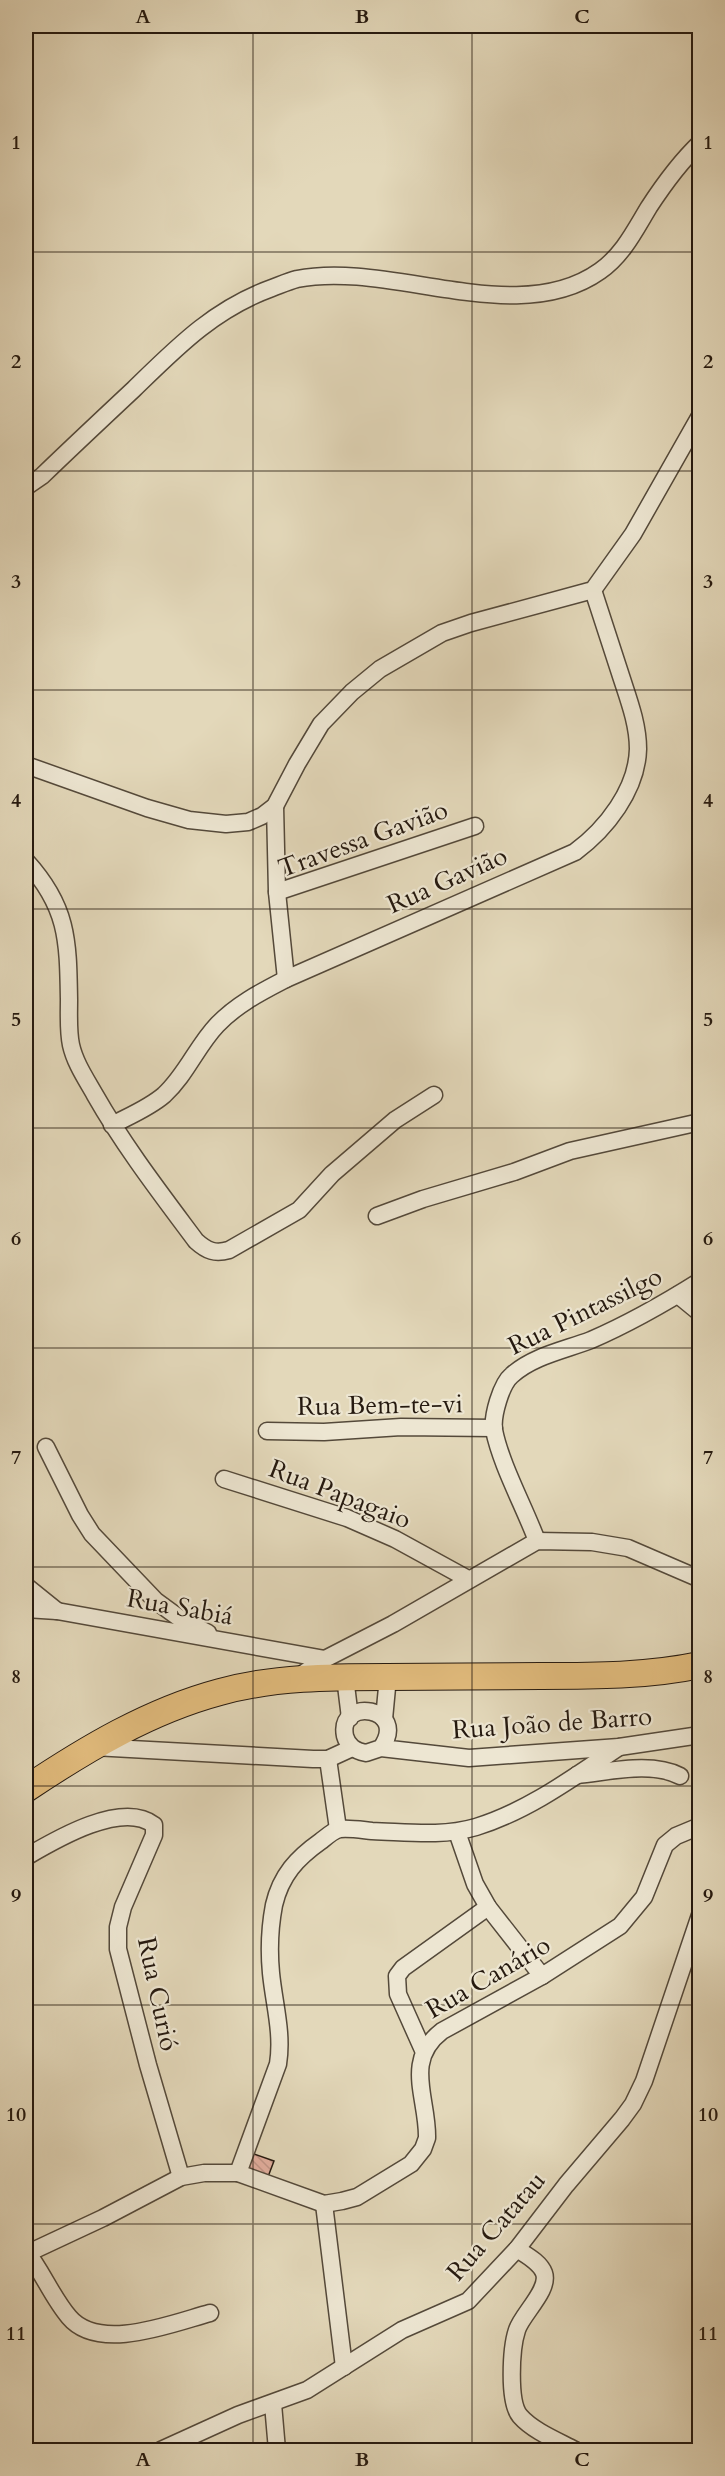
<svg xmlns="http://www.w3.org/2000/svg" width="725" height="2476" font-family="Cardo,serif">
<defs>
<pattern id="building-back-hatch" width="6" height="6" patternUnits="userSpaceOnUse" patternTransform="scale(1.5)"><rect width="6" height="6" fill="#e3af9f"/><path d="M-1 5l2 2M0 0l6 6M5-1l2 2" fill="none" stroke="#c39688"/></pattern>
</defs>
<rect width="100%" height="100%" fill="#e3d8ba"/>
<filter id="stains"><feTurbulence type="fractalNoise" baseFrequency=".00333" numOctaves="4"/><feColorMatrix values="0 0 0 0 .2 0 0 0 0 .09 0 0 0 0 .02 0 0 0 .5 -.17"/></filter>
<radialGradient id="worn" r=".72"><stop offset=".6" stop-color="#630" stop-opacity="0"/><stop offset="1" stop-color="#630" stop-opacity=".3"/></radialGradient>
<polygon fill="url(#building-back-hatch)" stroke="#25190f" stroke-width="1.5" points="248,2152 274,2161 266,2182 240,2173"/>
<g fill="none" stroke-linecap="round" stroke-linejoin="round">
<defs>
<g id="street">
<path d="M26,487L42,476C72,447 103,418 134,389C177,347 214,309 272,288C280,285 289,281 297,279C390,260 517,330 600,271C623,255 635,230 649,207C664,184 680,162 700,143"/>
<polyline points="26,765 147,808 189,820 226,824 248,822 262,816 275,806 297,764 321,724 352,692 380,669 442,633 471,623 593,590 633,534 700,416"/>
<polyline points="275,806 277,892 286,979"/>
<path d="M26,861C68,907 68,940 69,1000C69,1014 68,1031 71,1045C75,1063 86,1079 95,1095C124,1146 161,1194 196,1241C207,1251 215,1254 229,1250L299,1210L332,1174L395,1120L434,1095"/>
<polyline points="277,892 475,826"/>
<path d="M112,1125C129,1116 149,1108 164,1095C186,1075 197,1046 217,1025C237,1004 261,992 286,979L575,852C606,829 637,790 638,749C638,723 628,698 620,673C611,646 602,618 593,590"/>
<polyline points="377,1216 423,1199 514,1172 570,1151 700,1122"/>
<polyline points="678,1295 700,1313"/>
<polyline points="267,1431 324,1432 401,1427 494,1428"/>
<polyline points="46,1447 80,1515 92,1534 156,1601 182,1620 208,1633"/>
<polyline points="224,1479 347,1518 395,1539 468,1579"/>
<path d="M537,1541C524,1506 501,1465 494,1430C492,1416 501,1384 512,1375C533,1356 565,1350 591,1340C628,1324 665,1303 700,1281"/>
<polyline points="26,1586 57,1611"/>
<polyline points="26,1609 57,1611 325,1659"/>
<polyline points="298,1677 325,1659 393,1624 537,1541 592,1542 628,1548 700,1579"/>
<polyline points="345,1677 350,1718"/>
<polyline points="384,1719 388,1677"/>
<polyline points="94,1747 313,1759 328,1759 352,1748"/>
<path d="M381,1748C410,1707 337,1696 345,1736C348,1747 356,1751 366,1753L381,1748L469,1758L619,1747L700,1735"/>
<polyline points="328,1759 338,1829"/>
<path d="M577,1775C609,1772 651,1761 680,1776"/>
<polyline points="457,1832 475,1884 488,1907 542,1976"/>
<path d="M26,1857C55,1840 122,1800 154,1825V1835L123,1907L118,1927V1949L148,2065L181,2177"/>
<polyline points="423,2050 398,1994 397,1976 403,1968 488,1907"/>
<path d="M238,2173L278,2064C283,2033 274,2004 271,1973C269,1952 270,1926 274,1905C281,1875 297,1858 321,1841C326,1837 334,1830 340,1829C350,1828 362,1830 372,1831C407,1832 442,1837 476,1827C528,1811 574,1777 619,1747"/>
<polyline points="324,2204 344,2367"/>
<path d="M517,2249C526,2255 540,2262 544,2273C550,2290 522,2314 517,2330C511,2348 508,2402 520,2416C533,2431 558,2441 575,2450"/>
<path d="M26,2251C42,2271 52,2297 69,2317C99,2353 173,2323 210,2313"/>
<path d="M26,2254L103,2218L181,2177L204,2173H238L324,2204L342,2201L357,2197L411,2164L423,2149L427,2138C428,2098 403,2061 442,2031L542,1976L620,1926L644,1897L665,1845L676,1836L700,1826"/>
<polyline points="273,2404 277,2450"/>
<polyline points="161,2450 238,2415 307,2390 402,2330 468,2301 517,2249 566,2185 622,2119 633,2104 644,2081 700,1915"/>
</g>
<path id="primary" d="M26,1789C86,1749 149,1711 220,1692C274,1677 331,1677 387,1677C438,1677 490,1676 541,1676C594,1676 648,1676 700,1665"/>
</defs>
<use href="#street" stroke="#54493a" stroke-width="19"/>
<use href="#primary" stroke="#25190f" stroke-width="28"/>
<use href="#street" stroke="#ede6d2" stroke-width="16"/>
<use href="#primary" stroke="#e2bc7d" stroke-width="26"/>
</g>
<path fill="none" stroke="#25190f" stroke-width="1.5" stroke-opacity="0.55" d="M253,26V2450M472,26V2450M26,252H700M26,471H700M26,690H700M26,909H700M26,1128H700M26,1348H700M26,1567H700M26,1786H700M26,2005H700M26,2224H700"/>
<g text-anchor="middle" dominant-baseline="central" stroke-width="4.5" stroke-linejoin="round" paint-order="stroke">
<g font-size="26" fill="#25190f" stroke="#ede6d2">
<text transform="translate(363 839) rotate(-20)">Travessa Gavião</text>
<text transform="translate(447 880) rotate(-24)">Rua Gavião</text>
<text transform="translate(585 1311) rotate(-26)">Rua Pintassilgo</text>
<text transform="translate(380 1405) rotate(-1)">Rua Bem-te-vi</text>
<text transform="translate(340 1494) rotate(21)">Rua Papagaio</text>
<text transform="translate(180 1607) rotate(10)">Rua Sabiá</text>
<text transform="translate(552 1723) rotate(-4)">Rua João de Barro</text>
<text transform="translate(488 1977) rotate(-30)">Rua Canário</text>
<text transform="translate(158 1994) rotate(78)">Rua Curió</text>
<text transform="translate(496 2226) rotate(-49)">Rua Catatau</text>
</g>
</g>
<rect width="725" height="2476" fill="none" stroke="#e3d8ba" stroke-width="66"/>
<rect x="33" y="33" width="659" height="2410" fill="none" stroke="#25190f" stroke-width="2"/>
<g font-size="20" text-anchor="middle" font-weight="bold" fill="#25190f">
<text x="143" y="23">A</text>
<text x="362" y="23">B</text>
<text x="582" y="23">C</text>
<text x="16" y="149">1</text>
<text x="708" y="149">1</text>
<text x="16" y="368">2</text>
<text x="708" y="368">2</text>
<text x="16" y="588">3</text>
<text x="708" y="588">3</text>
<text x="16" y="807">4</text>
<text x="708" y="807">4</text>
<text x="16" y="1026">5</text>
<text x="708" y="1026">5</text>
<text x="16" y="1245">6</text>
<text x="708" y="1245">6</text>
<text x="16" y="1464">7</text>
<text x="708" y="1464">7</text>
<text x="16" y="1683">8</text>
<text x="708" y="1683">8</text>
<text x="16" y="1902">9</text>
<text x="708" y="1902">9</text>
<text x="16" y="2121">10</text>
<text x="708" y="2121">10</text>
<text x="16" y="2340">11</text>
<text x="708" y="2340">11</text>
<text x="143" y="2466">A</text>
<text x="362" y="2466">B</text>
<text x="582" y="2466">C</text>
</g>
<rect width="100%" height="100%" filter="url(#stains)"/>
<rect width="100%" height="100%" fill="url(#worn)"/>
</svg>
